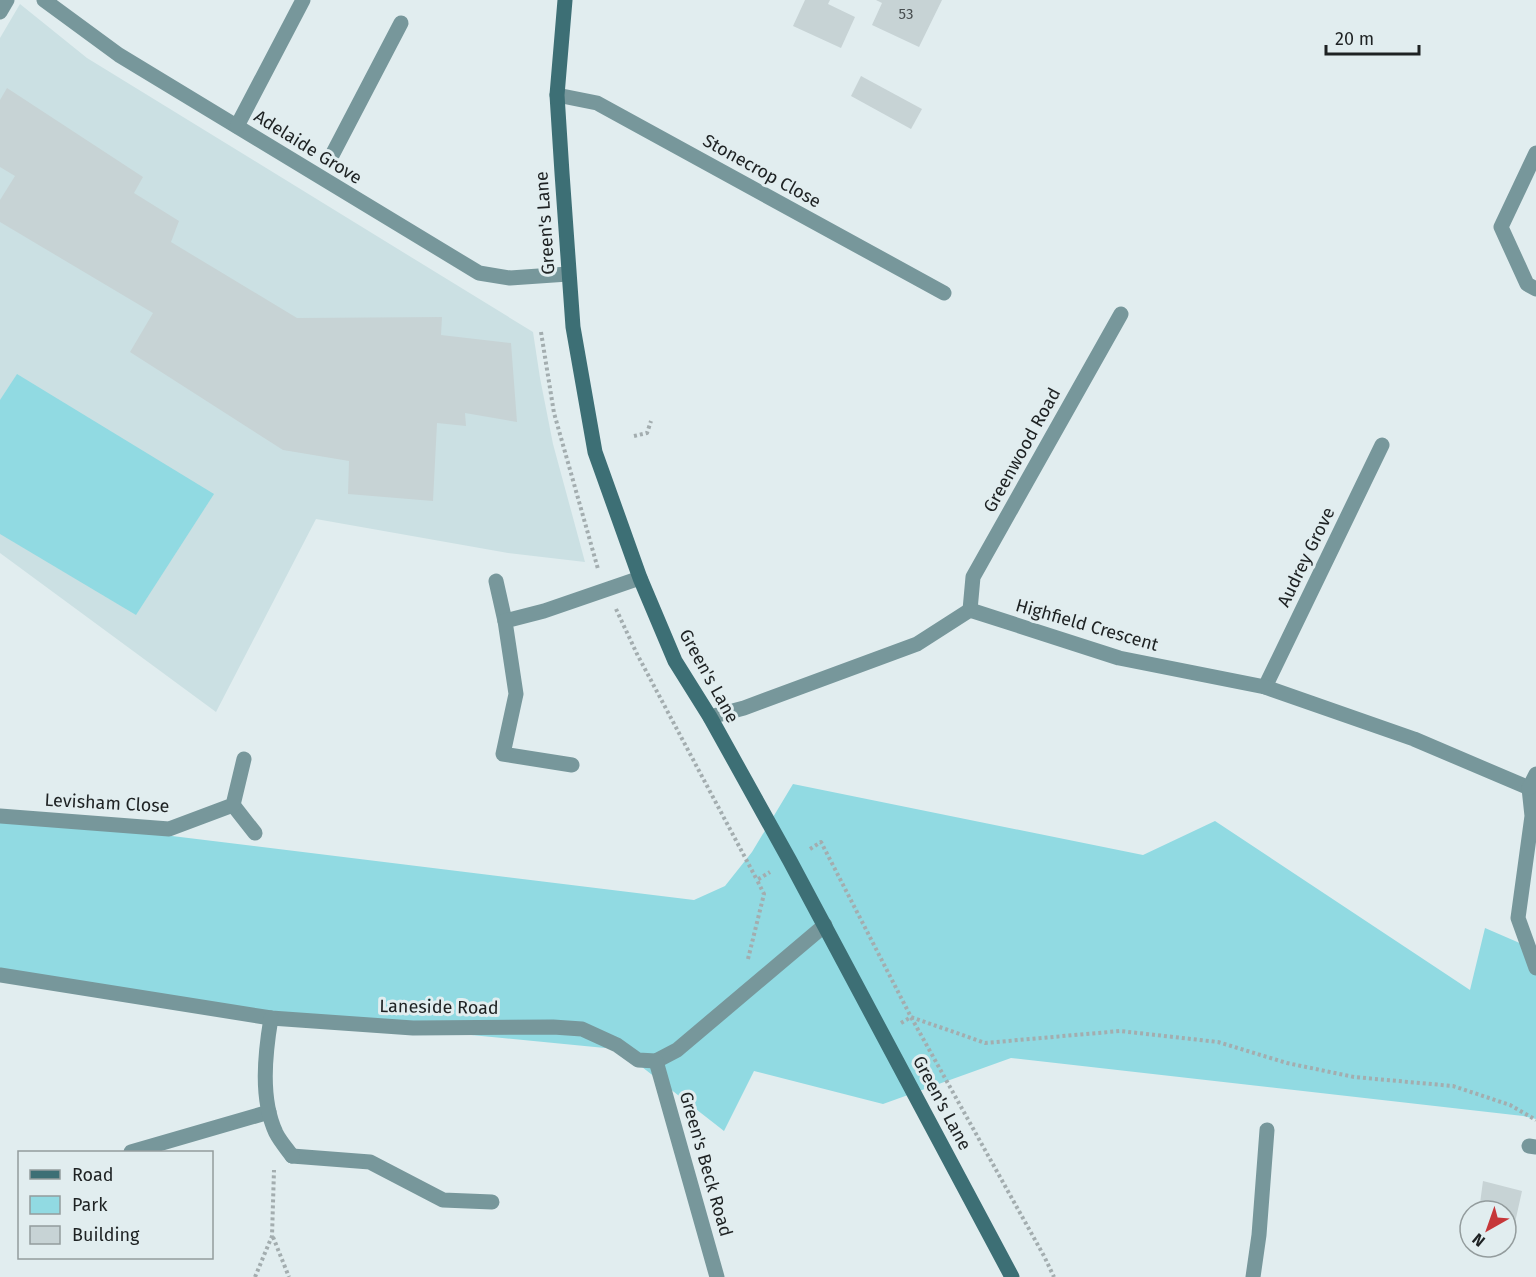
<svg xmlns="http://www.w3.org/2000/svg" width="1536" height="1277" font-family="'Fira Sans',sans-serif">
<rect width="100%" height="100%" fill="#e1edef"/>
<polygon fill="#cbe0e3" points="20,4 87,58 533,332 540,378 553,444 585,562 508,553 316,519 216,712 0,553 0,38"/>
<g fill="#91dae2">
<polygon points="17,374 214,494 136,615 0,534 0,400"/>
<polygon points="793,784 1143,855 1215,821 1470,990 1485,928 1536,950 1536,1119 1523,1116 1011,1058 883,1104 754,1071 724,1131 610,1042 605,1048 264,1015 0,974 0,815 694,900 725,886 752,852"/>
</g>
<g fill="#c7d3d5">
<polygon points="805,0 830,0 828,4 855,17 841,48 793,26"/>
<polygon points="876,0 942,0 919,47 872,25 882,3"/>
<polygon points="861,76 922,109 911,129 851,96"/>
<polygon points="7,88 143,177 134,193 179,221 171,242 297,318 442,317 441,335 511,343 517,422 465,413 466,426 437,423 433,501 348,494 349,461 283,450 130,352 153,313 0,222 0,200 15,176 0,167 0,100"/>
<polygon points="1483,1181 1522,1191 1514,1227 1506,1226 1506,1211 1479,1211"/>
</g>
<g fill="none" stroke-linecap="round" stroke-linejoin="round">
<g stroke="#a3adaf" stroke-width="4" stroke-dasharray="3 3" stroke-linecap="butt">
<polyline points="541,332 554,413 598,569"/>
<polyline points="634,436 647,433 651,421"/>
<polyline points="616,609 637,654 757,880"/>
<polyline points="810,849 821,842 911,1017 985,1043 1120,1031 1218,1042 1287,1063 1354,1077 1453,1086 1510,1105 1536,1120"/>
<polyline points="748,959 764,894 757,880 770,872"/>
<polyline points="901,1023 911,1017 1044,1256 1054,1277"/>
<polyline points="273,1237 289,1277"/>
<polyline points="255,1277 272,1236 274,1170"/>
</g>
<g stroke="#77979b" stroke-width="15">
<polyline points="330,159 401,23"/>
<polyline points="131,1152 269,1112"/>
<polyline points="292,1156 370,1162 443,1200 492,1202"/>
</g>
<g stroke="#77979b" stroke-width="15">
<polyline points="44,0 119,55 479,273 510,278 568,274"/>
<polyline points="0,12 7,0"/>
<polyline points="557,95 597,103 944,293"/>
<polyline points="237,126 303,0"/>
<polyline points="1536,153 1501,227 1527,284 1536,289"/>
<polyline points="496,581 505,621"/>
<polyline points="970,610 973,577 1121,314"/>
<polyline points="1265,687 1382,445"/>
<polyline points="710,717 744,708 917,644 970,610 1119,658 1265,687 1414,739 1529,788"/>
<polyline points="572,765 503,754 516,694 505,621 544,611 640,578"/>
<polyline points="1529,788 1532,816 1518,918 1536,968"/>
<polyline points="1529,788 1536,774"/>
<polyline points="233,805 255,833"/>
<polyline points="0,816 169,829 233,805 244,759"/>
<polyline points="0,975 271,1018 413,1028 553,1027 582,1029 617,1045 638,1060 656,1061 677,1050 825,925"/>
<path d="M271,1018C265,1054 260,1099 276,1133C280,1141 287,1149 292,1156"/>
<polyline points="656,1061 717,1277"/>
<polyline points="1529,1146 1536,1147"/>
<polyline points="1253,1277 1259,1235 1267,1130"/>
</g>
<polyline stroke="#3d6f75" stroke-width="15" points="565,0 557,95 562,173 573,327 595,452 640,578 675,661 710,717 790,861 1012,1277"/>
</g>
<g text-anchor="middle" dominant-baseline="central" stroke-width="6" stroke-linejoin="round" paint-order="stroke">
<g font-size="15" fill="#484e50">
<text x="906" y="14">53</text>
</g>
<g font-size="18" fill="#1e2223" stroke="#e1edef">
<text transform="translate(308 147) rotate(32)">Adelaide Grove</text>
<text transform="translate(762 171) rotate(29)">Stonecrop Close</text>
<text transform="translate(545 223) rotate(-94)">Green's Lane</text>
<text transform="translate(1022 450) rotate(-61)">Greenwood Road</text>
<text transform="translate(1306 557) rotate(-64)">Audrey Grove</text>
<text transform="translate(1087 625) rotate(16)">Highfield Crescent</text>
<text transform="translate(709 676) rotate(61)">Green's Lane</text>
<text transform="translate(107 803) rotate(3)">Levisham Close</text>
<text transform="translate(439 1007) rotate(1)">Laneside Road</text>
<text transform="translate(942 1103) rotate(62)">Green's Lane</text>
<text transform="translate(706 1164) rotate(74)">Green's Beck Road</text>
</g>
</g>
<rect x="18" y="1151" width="195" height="108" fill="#e1edef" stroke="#939c9d" stroke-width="1.5"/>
<rect x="30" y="1170" width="30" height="9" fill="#3d6f75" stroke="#939c9d" stroke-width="1.5"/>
<text x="72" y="1181" font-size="18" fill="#1e2223">Road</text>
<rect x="30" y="1196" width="30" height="18" fill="#91dae2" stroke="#939c9d" stroke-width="1.5"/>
<text x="72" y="1211" font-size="18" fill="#1e2223">Park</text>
<rect x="30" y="1226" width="30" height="18" fill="#c7d3d5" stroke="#939c9d" stroke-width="1.5"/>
<text x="72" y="1241" font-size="18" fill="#1e2223">Building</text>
<g transform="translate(1488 1229) rotate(220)"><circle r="28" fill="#e1edef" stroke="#939c9d" stroke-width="1.5"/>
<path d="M0-4.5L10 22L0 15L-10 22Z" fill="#c63739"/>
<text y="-9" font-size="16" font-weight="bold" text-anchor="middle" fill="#1e2223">N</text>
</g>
<path d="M1326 45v9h93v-9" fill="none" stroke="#1e2223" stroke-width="3"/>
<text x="1335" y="45" font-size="18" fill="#1e2223" stroke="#e1edef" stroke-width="4.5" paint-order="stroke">20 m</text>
</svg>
